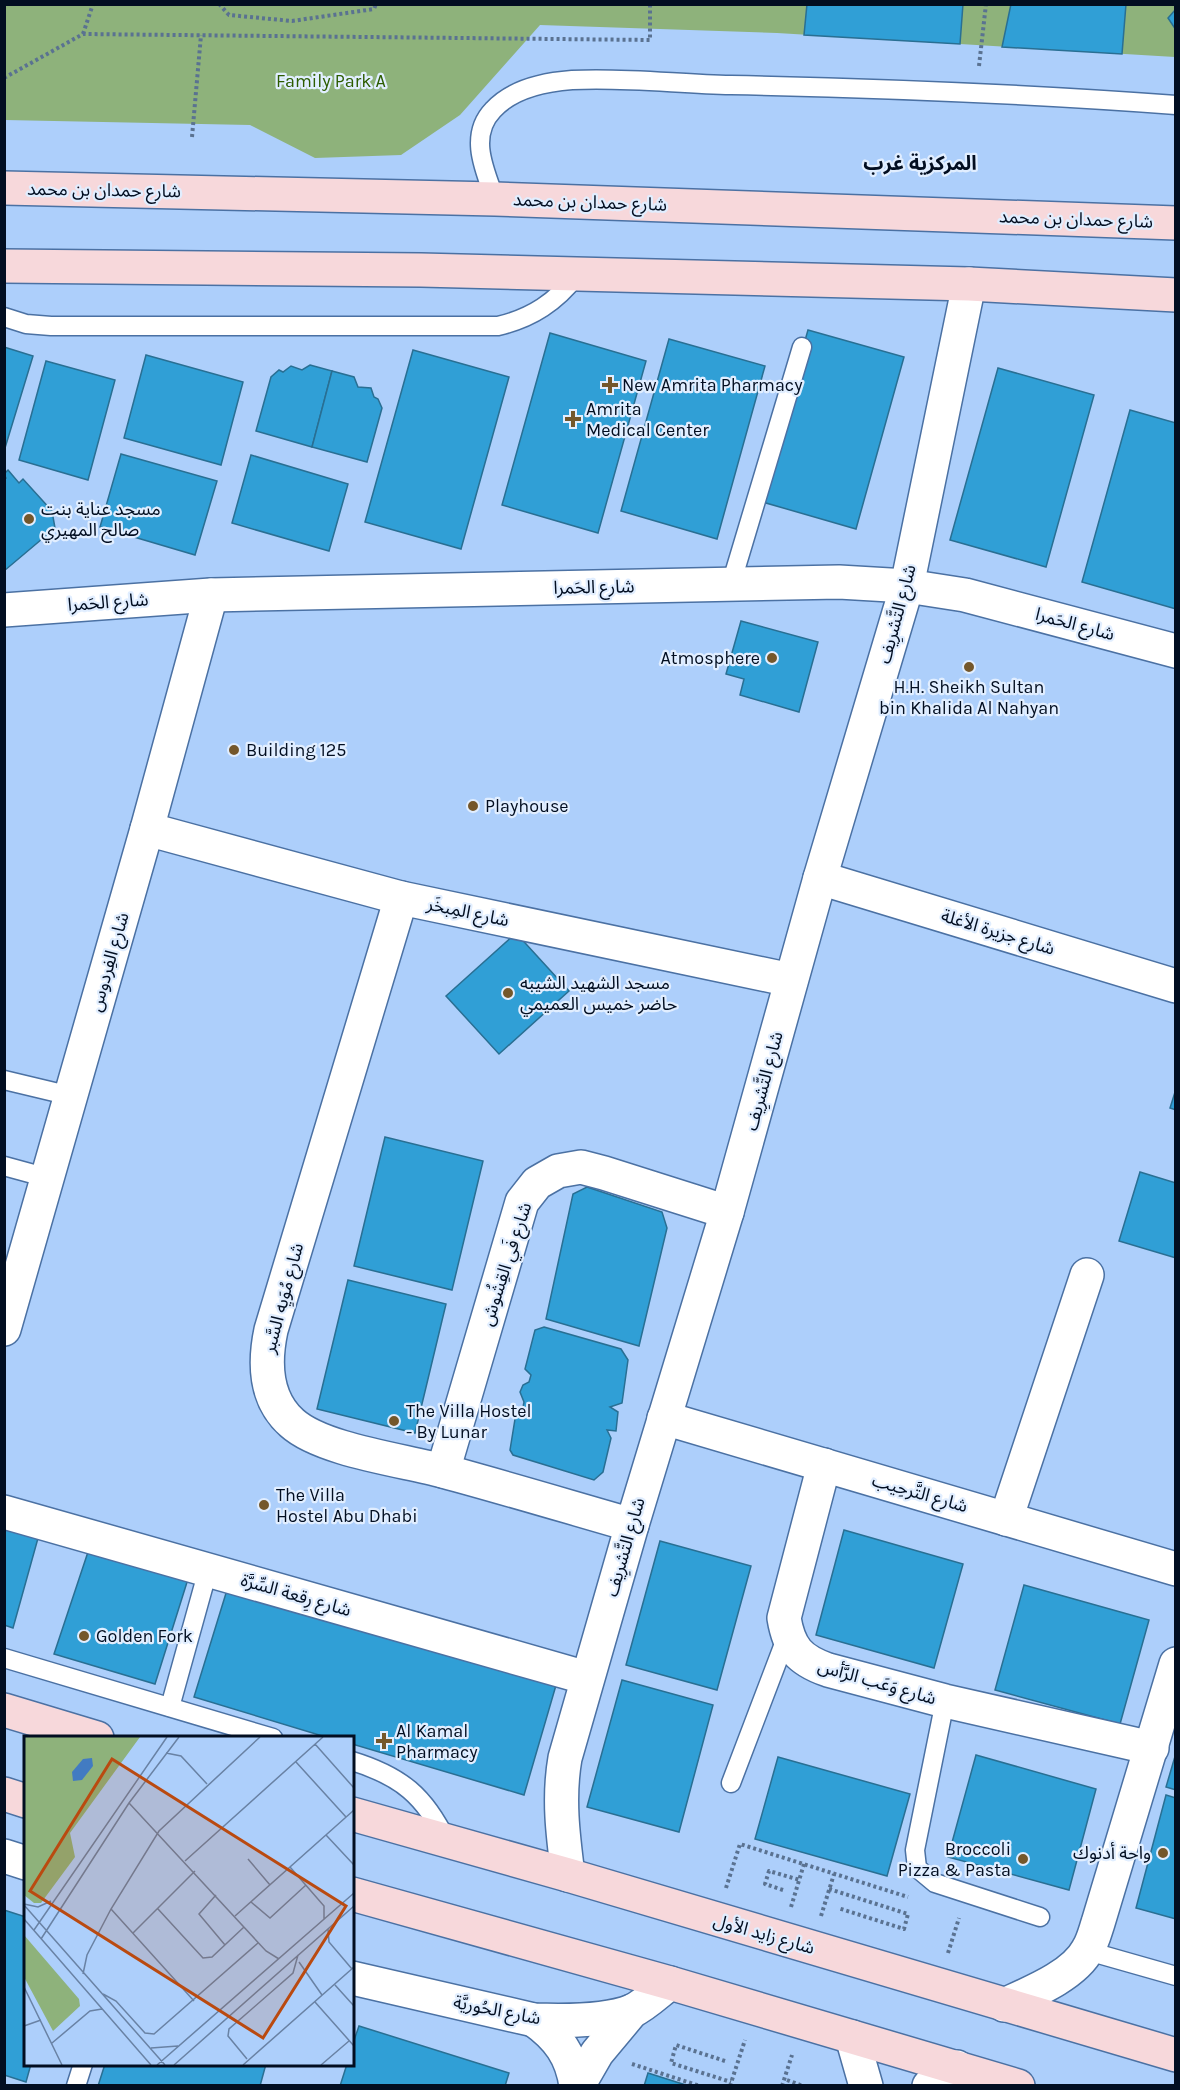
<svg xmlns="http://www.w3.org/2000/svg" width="1180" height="2090" font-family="Karla,'Noto Sans Arabic',sans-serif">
<rect width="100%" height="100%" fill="#adcffb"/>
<polygon fill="#8eb27b" points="5,5 1175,5 1175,57 777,33 540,25 460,115 401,155 315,158 250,125 5,120"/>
<g fill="#309fd6" stroke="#296f93" stroke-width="1.5">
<polygon points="807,4 963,4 960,44 804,35"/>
<polygon points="1011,4 1126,4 1122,54 1002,47"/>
<polygon points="1176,9 1176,30 1168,18"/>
<polygon points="808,330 904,357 856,529 759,501"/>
<polygon points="550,333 646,361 598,533 502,505"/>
<polygon points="669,339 765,366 717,539 621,511"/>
<polygon points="4,347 33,356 5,448 4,448"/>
<polygon points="413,350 509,377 461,549 365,522"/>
<polygon points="146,355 243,382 221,465 124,438"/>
<polygon points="46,361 115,380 88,480 19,460"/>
<polygon points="310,365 332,371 312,447 256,431 271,377 279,370 283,372 291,366 302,370"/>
<polygon points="998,368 1094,395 1046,567 950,540"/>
<polygon points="332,371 354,377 358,387 371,388 374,397 378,399 382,408 367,462 312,447"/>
<polygon points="1130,410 1176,423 1176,609 1082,582"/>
<polygon points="121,454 217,481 195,555 100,527"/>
<polygon points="251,455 348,484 329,551 232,523"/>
<polygon points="8,470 19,483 23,479 52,511 55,528 4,571 4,480 6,478 4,474"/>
<polygon points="741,621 818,642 799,712 740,695 744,679 726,674"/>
<polygon points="516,933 569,991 499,1054 446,996"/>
<polygon points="1176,1089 1176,1110 1170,1108"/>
<polygon points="385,1137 483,1161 452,1290 354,1266"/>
<polygon points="1140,1172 1176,1183 1176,1258 1119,1241"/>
<polygon points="587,1187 662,1212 667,1228 639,1346 546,1319 573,1194"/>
<polygon points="348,1280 446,1304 415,1433 317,1409"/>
<polygon points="544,1327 621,1349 628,1360 622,1403 610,1407 618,1412 616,1431 607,1430 611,1438 603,1472 594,1480 513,1455 510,1450 516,1413 523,1407 524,1402 520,1392 523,1385 529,1382 531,1375 525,1369 535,1330"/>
<polygon points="4,1521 40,1531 13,1628 4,1625"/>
<polygon points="844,1530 963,1564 934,1668 816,1635"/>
<polygon points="660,1541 751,1566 717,1690 626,1665"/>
<polygon points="89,1549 188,1579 155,1684 54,1654"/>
<polygon points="1024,1585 1149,1620 1120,1724 995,1690"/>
<polygon points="227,1590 559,1675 524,1795 352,1744 352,1738 329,1738 194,1697"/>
<polygon points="622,1680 713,1705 679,1832 587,1807"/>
<polygon points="1176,1753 1176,1790 1166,1787"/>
<polygon points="976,1755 1096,1789 1069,1890 948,1857"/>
<polygon points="778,1757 910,1794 887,1876 755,1839"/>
<polygon points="1166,1795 1176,1798 1176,1919 1136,1908"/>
<polygon points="4,1910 26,1917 26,2064 31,2064 26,2082 4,2075"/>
<polygon points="359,2026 509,2073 505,2086 340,2086 347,2064 352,2064 352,2046"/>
<polygon points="105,2064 266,2064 260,2086 98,2086"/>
<polygon points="648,2073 689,2086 644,2086"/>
</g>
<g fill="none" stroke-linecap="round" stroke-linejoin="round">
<defs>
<g id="lane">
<path d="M495,199C485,171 468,136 493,110C512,89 545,82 572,80C625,77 678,84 731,85C879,88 1028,94 1176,105"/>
<path d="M4,317L26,324L51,326H498C532,318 556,302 578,274"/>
<polyline points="731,584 802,347"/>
<polyline points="4,1080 71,1096"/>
<polyline points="4,1166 48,1178"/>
<polyline points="4,1658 273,1738"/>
<polyline points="945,1701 915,1850 917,1868 935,1883 1040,1917"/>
<polyline points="170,1707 208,1570"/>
<path d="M352,1761C401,1776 425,1796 447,1842"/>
<polyline points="731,1783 787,1636"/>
<polyline points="1088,1951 1176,1976"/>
<polyline points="76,2086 83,2064"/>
</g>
<g id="street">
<polyline points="4,610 211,595 839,582 907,586 965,595 1176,651"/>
<polyline points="147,829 401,898 791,980"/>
<polyline points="820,878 1176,986"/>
<path d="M401,898L271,1330C264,1363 265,1399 292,1423C322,1450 402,1460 443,1471C506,1488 569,1507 632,1525"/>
<polyline points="4,1329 147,829 211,595"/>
<polyline points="664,1418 1176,1569"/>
<path d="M824,1465L784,1618C789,1648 799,1660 828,1670L945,1701L1152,1748"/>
<polyline points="443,1471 522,1202 537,1183 558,1171 581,1167 604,1173 727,1212"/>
<polyline points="4,1512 587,1678"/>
<polyline points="1006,1519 1087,1275"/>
<polyline points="4,1856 26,1863"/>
<path d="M568,1875C563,1836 558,1798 565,1758L632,1525L727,1212L820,878L907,586L969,284"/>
<path d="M352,1978L534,2020C561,2021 607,2021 632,2011C645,2005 658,1992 670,1983"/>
<path d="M1004,2005C1030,1993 1074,1976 1088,1949C1093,1941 1095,1932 1098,1923L1176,1664"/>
<path d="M534,2020C558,2037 572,2056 576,2086"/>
<polyline points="852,2037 866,2086"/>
<polyline points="578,2086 597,2053 632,2011"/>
<polyline points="929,2086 957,2067"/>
</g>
<g id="secondary">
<polyline points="4,188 495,199 1176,223"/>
<polyline points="4,266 421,270 969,284 1176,295"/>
<polyline points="4,1710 97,1738"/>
<polyline points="4,1794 26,1801"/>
<polyline points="352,1814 568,1875 1176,2055"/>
<polyline points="352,1894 670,1983 1018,2086"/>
</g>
</defs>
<use href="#lane" stroke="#4b71a3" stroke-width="21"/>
<use href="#street" stroke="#4b71a3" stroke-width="36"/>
<use href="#secondary" stroke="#4b71a3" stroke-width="36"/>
<g stroke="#5a7291" stroke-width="4" stroke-dasharray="3 3" stroke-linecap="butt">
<polyline points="219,4 229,15 292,21 374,9 376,4"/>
<polyline points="83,34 93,4"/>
<polyline points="979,66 986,4"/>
<polyline points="4,78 83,34 650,40 650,4"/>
<polyline points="192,137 201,35"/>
<polyline points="726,1888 740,1844 908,1897"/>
<polyline points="829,1889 908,1914 904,1929 838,1908"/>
<polyline points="783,1890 765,1884 769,1871 800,1880"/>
<polyline points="791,1907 804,1864"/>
<polyline points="821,1916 834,1874"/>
<polyline points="948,1953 959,1918"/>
<polyline points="725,2061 676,2045 671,2063 731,2082"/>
<polyline points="632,2064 700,2086"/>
<polyline points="787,2080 803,2086"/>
<polyline points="730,2086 745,2040"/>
<polyline points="782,2086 792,2055"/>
</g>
<use href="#lane" stroke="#fff" stroke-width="18"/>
<use href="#street" stroke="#fff" stroke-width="33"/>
<use href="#secondary" stroke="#f7d8db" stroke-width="33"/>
</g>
<g fill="#74572b" stroke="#e1eeff" stroke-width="2">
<path d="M607 376h6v6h6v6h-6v6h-6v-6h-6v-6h6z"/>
<path d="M570 410h6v6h6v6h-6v6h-6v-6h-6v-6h6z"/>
<circle cx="29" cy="519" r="6"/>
<circle cx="772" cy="658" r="6"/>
<circle cx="969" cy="667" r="6"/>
<circle cx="234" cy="750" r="6"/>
<circle cx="473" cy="806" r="6"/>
<circle cx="508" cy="993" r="6"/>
<circle cx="394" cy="1421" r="6"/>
<circle cx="264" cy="1505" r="6"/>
<circle cx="84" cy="1636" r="6"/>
<path d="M381 1732h6v6h6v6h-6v6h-6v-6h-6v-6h6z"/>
<circle cx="1163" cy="1853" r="6"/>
<circle cx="1023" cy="1859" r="6"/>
</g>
<g text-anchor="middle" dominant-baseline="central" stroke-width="4.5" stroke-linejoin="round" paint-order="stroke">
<g font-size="18" fill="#2c5c00" stroke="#e1eeff">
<text x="331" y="81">Family Park A</text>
</g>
<g font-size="18" fill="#020e21" stroke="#e1eeff">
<text transform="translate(104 190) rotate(1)">شارع حمدان بن محمد</text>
<text transform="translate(590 202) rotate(2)">شارع حمدان بن محمد</text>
<text transform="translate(1076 219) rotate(2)">شارع حمدان بن محمد</text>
<text transform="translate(594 587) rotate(-1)">شارع الحَمرا</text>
<text transform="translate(108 602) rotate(-4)">شارع الحَمرا</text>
<text transform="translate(897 614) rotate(-75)">شارع التَّشرِيف</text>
<text transform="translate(1075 624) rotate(15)">شارع الحَمرا</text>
<text transform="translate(468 912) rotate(12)">شارع المِبخَر</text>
<text transform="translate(998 932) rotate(17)">شارع جزيرة الأغلة</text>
<text transform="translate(109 962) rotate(-74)">شارع الفِردوس</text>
<text transform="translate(764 1081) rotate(-75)">شارع التَّشرِيف</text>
<text transform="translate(506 1264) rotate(-72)">شارع فَي القِشُوش</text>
<text transform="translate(283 1298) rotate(-75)">شارع مُوَيِه السَّبر</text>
<text transform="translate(920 1493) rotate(16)">شارع التَّرحِيب</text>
<text transform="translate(625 1547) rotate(-74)">شارع التَّشرِيف</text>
<text transform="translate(296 1595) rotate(16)">شارع رِقعة السِّرَّة</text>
<text transform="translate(877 1682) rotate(16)">شارع وَعَب الرَّأس</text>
<text transform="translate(764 1934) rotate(16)">شارع زايد الأول</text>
<text transform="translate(497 2010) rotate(11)">شارع الحُوريَّة</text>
</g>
<g font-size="18" fill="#020e21" stroke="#e1eeff" text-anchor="start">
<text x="622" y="385">New Amrita Pharmacy</text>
<text x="586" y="409">Amrita<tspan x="586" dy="21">Medical Center</tspan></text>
<text x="41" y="509">مسجد عناية بنت<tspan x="41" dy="21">صالح المهيري</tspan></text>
<text x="760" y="658" text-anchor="end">Atmosphere</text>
<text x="969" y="687" text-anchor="middle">H.H. Sheikh Sultan<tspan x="969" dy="21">bin Khalida Al Nahyan</tspan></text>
<text x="246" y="750">Building 125</text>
<text x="485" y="806">Playhouse</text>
<text x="520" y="983">مسجد الشهيد الشيبه<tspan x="520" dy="21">حاضر خميس العميمي</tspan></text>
<text x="406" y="1411">The Villa Hostel<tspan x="406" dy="21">- By Lunar</tspan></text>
<text x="276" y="1495">The Villa<tspan x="276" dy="21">Hostel Abu Dhabi</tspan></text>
<text x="96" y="1636">Golden Fork</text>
<text x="396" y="1731">Al Kamal<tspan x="396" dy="21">Pharmacy</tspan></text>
<text x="1011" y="1849" text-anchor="end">Broccoli<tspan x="1011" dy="21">Pizza &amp; Pasta</tspan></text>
<text x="1151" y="1853" text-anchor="end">واحة أدنوك</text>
</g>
<g font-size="20" font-weight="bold" fill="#020e21" stroke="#e1eeff">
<text x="920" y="163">المركزية غرب</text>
</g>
</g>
<g transform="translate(24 1736)">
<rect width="330" height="330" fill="#adcffb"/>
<path d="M0,1H116L46,97L51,121L17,167H10L0,159ZM0,199L55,263L56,270L29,295L0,241Z" fill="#8eb27b"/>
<path d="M68,22L69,30L58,44L49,45L48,36L59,23Z" fill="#427bc2"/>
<path fill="none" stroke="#6982a4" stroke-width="1.5" d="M291,8L330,52M142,17L157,20L183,48M272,26L322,81M105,67L242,215L255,223M302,99L330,129M224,123L246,149M161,125L299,1M266,131L300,170V183M192,159L175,178L201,209M227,166L246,182L282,149M0,168L14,171L27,165M0,169L141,329M87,173L170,265M134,173L179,222L188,221L220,191M211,180L330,74M0,183L127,329M304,193L305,206L328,233M10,194L143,1M109,197L171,135M17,203L105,67L155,1M275,226L298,259M59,238L63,219L87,173L135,95L236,1M311,249L330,270M0,251L38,329M79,258L92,265L121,297L130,298L234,207M291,266L330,310M0,290L17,284M28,307L66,275L78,273M127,312L154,310M223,323L204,300L205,293L269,237L274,219M133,329L330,157M150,329L330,170M219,329L330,231M297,329L325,305"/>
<path fill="#ba4a10" fill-opacity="0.15" stroke="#ba4a10" stroke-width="3" d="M88,23L322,170L239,302L6,155Z"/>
<rect width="330" height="330" fill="none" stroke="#020e21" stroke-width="3"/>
</g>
<rect width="1180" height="2090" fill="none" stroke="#020e21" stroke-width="12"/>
</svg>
